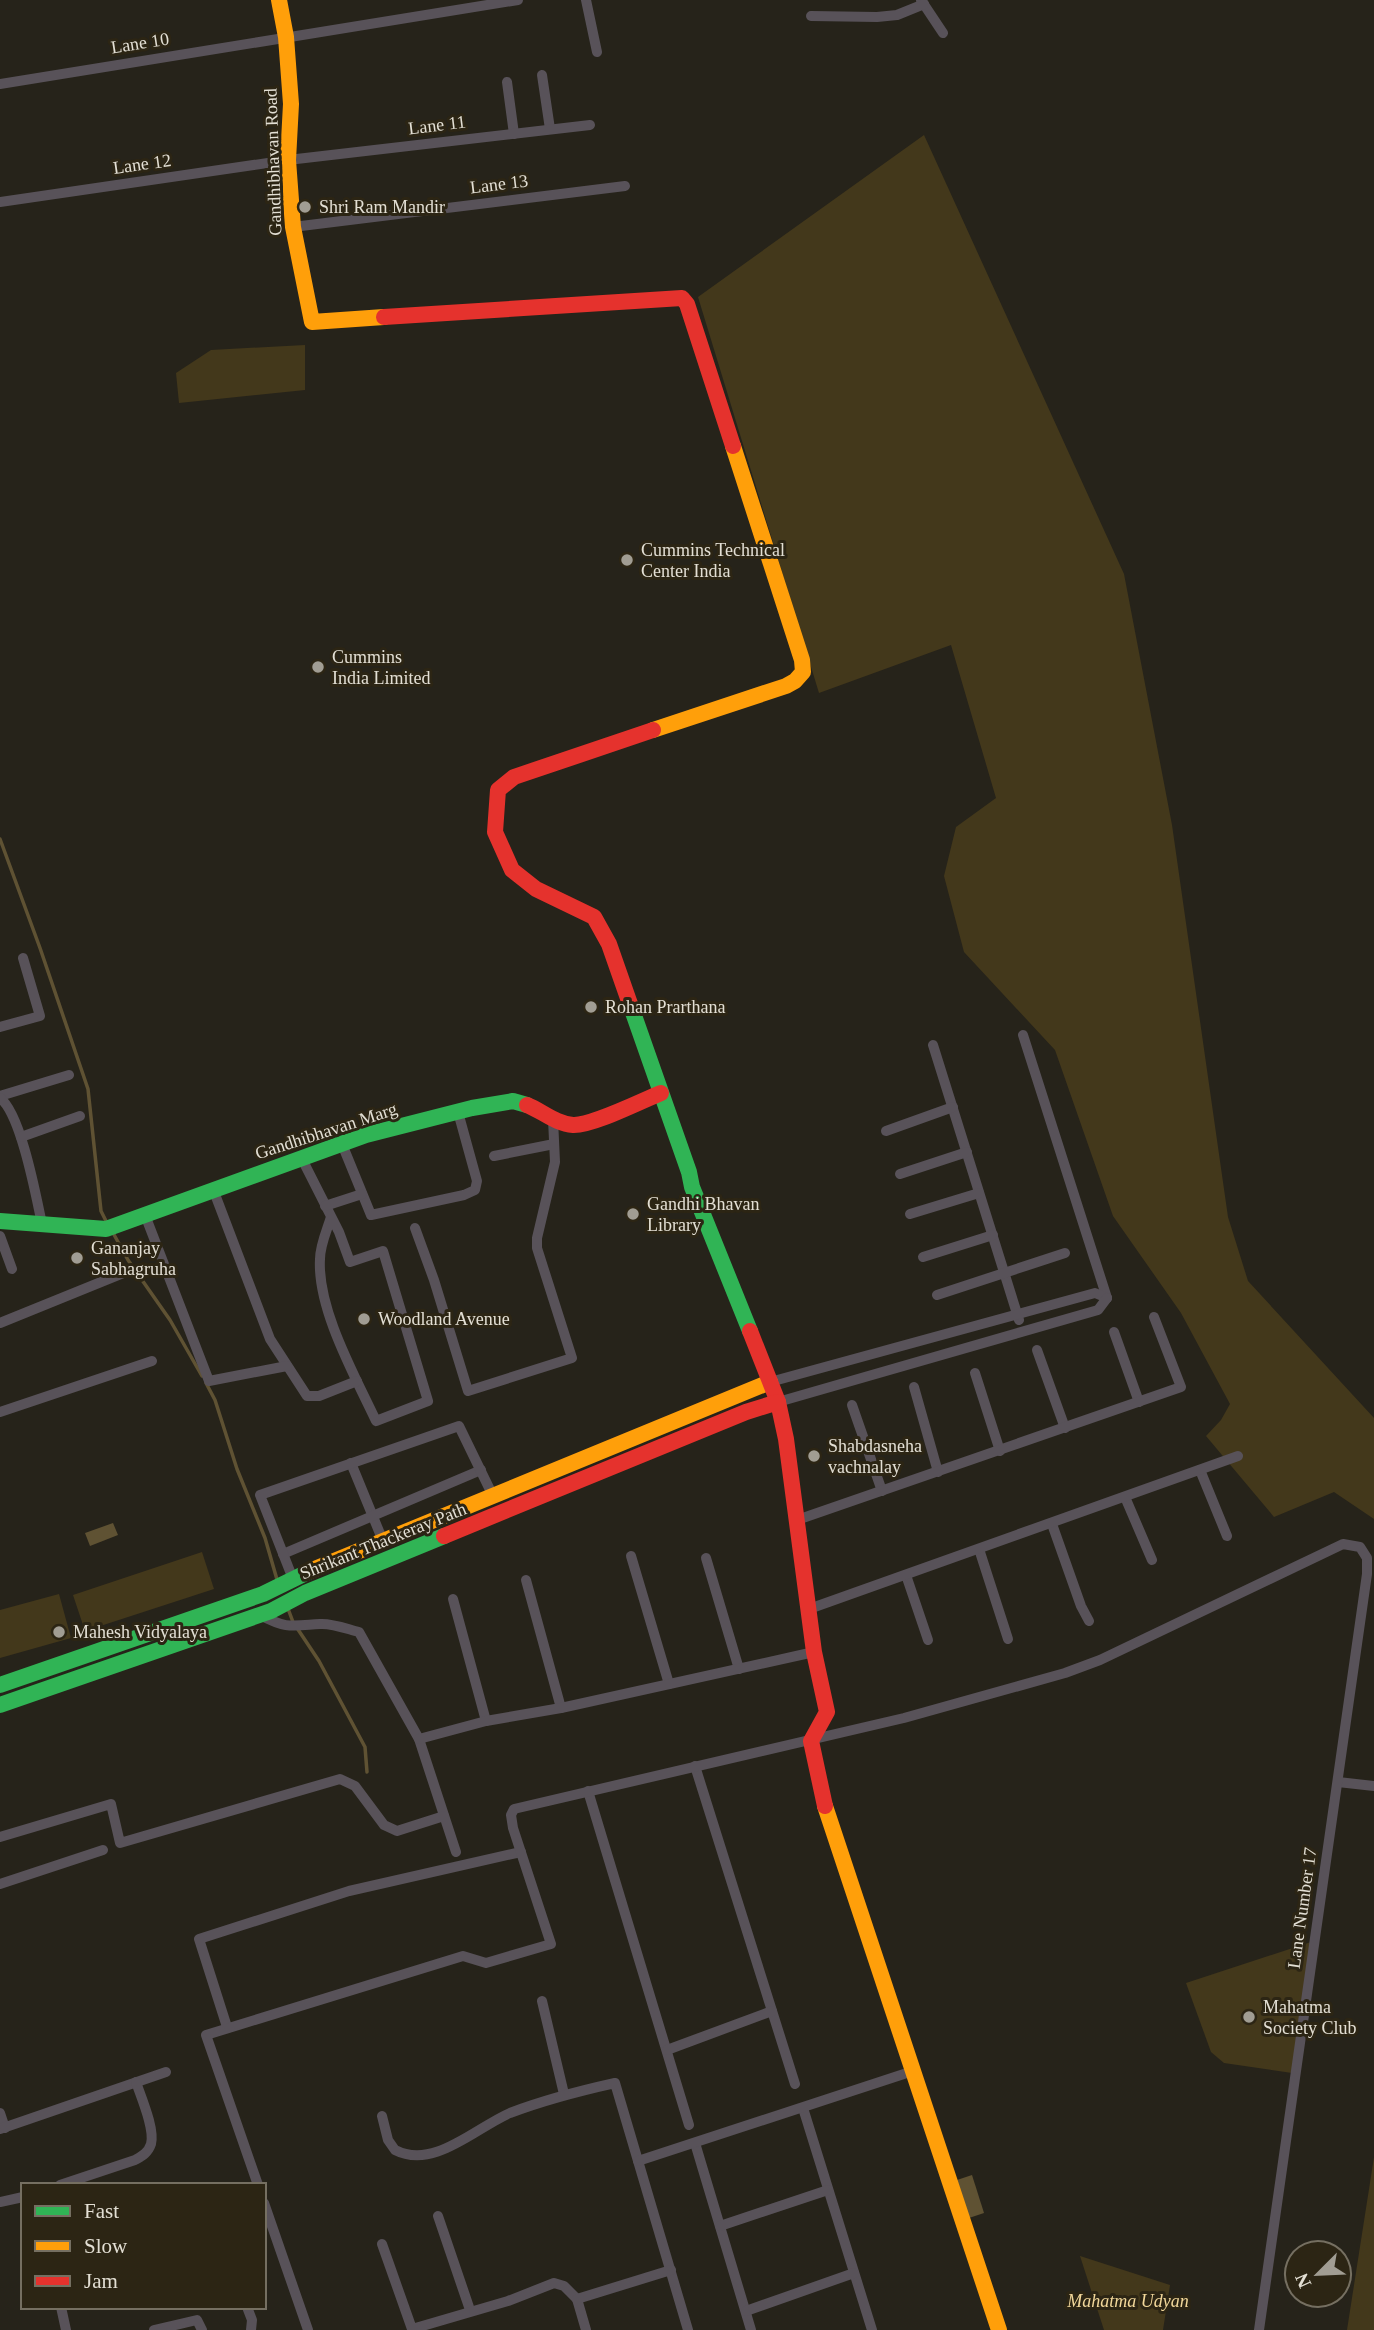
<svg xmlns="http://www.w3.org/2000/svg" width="1374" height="2330" font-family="Georgia,serif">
<rect width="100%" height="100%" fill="#26231a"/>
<g fill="#43381b">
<polygon points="924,135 1124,574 1172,825 1228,1217 1248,1281 1374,1418 1374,1519 1334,1492 1274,1517 1206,1436 1221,1420 1230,1404 1181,1313 1113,1216 1055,1050 964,952 944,876 956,827 996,798 951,645 819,693 698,297"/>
<polygon points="305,345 305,390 179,403 176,373 211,350"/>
<polygon points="202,1552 214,1589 85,1631 73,1595"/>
<polygon points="59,1594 71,1638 0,1658 0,1610"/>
<polygon points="1311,1942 1292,2073 1224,2063 1211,2052 1186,1983"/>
<polygon points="1374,2157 1374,2330 1347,2330"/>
<polygon points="1080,2256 1170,2285 1163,2330 1104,2330"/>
</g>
<g fill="#5f5233">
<polygon points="113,1523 118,1535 90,1546 85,1533"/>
<polygon points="972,2175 984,2213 969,2218 957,2180"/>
</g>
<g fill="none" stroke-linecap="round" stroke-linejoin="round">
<g stroke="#5f5233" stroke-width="3.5">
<polyline points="0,839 40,948 88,1089 101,1211 108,1225"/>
<polyline points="112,1231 128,1260 170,1320 202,1376"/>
<polyline points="206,1383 215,1400 237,1469 265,1538 278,1583"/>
<polyline points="287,1606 293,1622"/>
<polyline points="297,1628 319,1661 365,1747 367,1772"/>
</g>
<g stroke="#585259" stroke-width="10">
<polyline points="586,0 597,52"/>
<polyline points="921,0 943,33"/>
<polyline points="811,16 877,17 897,15 924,4"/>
<polyline points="542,75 550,129"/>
<polyline points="507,82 514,134"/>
<polyline points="0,84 518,0"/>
<polyline points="0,202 288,160 590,125"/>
<polyline points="293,227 625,186"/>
<polyline points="0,1027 40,1016 23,958"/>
<polyline points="1023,1035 1107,1298"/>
<polyline points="933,1045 1019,1320"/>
<polyline points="0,1096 69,1075"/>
<path d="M0,1098C21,1114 36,1196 42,1224"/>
<polyline points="886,1131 953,1107"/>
<polyline points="21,1137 80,1116"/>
<polyline points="342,1144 371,1215 464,1195 475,1190 477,1181 458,1112"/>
<polyline points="494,1156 554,1144"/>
<path d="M302,1159L339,1232L350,1262L383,1251L428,1401L376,1421C355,1376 317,1309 320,1259C320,1245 327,1230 331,1217"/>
<polyline points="900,1174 967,1152"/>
<polyline points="213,1189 270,1339 307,1396 319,1396 357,1381"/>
<polyline points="325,1206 362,1194"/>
<polyline points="910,1214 979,1193"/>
<polyline points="145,1215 209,1381 287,1366"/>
<polyline points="415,1228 434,1280 468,1391 572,1358 537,1248 537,1238 555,1162 553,1119"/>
<polyline points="0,1236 12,1269"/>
<polyline points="923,1257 993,1235"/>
<polyline points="937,1295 1065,1253"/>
<polyline points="0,1323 133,1269"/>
<polyline points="1114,1332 1139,1402"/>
<polyline points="1037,1350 1065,1428"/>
<polyline points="975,1373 1000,1451"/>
<polyline points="770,1382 1095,1293 1107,1298"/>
<polyline points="914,1387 938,1472"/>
<polyline points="778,1402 1098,1310 1107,1298"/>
<polyline points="852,1405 882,1491"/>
<polyline points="0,1412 152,1361"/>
<polyline points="351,1463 383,1541"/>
<polyline points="1200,1470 1227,1536"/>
<polyline points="1125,1497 1152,1560"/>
<polyline points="797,1520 1181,1387 1154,1317"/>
<polyline points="1052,1524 1081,1606 1089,1621"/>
<polyline points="979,1549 1008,1639"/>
<polyline points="283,1554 481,1470"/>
<polyline points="631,1556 669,1684"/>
<polyline points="706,1558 739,1669"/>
<polyline points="906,1575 928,1640"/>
<polyline points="293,1579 260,1495 459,1426 493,1496"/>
<polyline points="526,1580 561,1708"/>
<polyline points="453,1599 486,1721"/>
<polyline points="809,1609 1238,1456"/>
<path d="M260,1615C287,1629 291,1626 320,1624C332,1623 347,1629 359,1632L419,1739L456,1852"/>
<polyline points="419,1739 486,1721 561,1708 814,1652"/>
<polyline points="695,1766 795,2084"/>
<polyline points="1338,1782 1374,1786"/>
<polyline points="588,1791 689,2125"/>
<polyline points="0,1837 111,1804 120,1843 340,1779 355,1786 384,1825 397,1831 444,1816"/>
<polyline points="0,1884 103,1850"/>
<polyline points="542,2001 564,2094"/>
<polyline points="227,2027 199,1939 349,1891 521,1852"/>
<polyline points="667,2050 772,2011"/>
<polyline points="803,2108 872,2330"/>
<polyline points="0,2113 5,2128"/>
<path d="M382,2116L388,2140L395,2150C434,2170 475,2128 510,2113C544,2100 579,2091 615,2083L688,2330"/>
<polyline points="0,2129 166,2072"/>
<polyline points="695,2143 751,2330"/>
<polyline points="638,2161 913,2071"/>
<path d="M60,2185L135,2160C142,2156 148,2153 151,2144C155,2129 141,2097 136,2082"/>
<polyline points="258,2185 206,2035 463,1956 486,1963 551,1944 513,1828 511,1815 514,1809 904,1718 1065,1673 1100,1660 1343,1544 1360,1547 1367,1558 1367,1574 1259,2330"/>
<polyline points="0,2202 23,2197"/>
<polyline points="264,2203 308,2330"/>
<polyline points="438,2216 470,2310"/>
<polyline points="720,2226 828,2190"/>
<polyline points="382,2244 412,2329 508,2301 554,2283 564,2286 577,2299"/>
<polyline points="61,2307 66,2330"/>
<polyline points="247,2307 252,2320 251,2330"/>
<polyline points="746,2311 854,2273"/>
<polyline points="154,2330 197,2320 202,2330"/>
<polyline points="586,2330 577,2299 671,2270"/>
</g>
<g stroke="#30b455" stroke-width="16">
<polyline points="630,1004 689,1172 692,1187 750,1331"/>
<polyline points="0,1221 106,1229 366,1135 472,1108 513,1101 527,1105"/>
<polyline points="0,1685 263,1594 310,1571"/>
<polyline points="0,1705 271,1611 305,1593 444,1536"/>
</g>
<g stroke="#ff9f0a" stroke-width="16">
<polyline points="279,0 286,37 291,104 288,160 293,227 312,322 384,317"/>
<polyline points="653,730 786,686 795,681 803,672 802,660 733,446"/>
<polyline points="310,1571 770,1382"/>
<polyline points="825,1806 999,2330"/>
</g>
<g stroke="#e5322d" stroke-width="16">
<polyline points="384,317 682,298 687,304 733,446"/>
<polyline points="630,1004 609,944 594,917 536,889 512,870 495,832 498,790 514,777 653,730"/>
<path d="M527,1105C542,1111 556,1124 573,1125C592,1126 641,1101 661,1093"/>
<polyline points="750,1331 778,1402 786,1439 814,1652 827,1712 811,1741 825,1806"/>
<polyline points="444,1536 746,1412 778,1402"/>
</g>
</g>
<g fill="#a19d93" stroke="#2c2514" stroke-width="2.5">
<circle cx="305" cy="207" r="7"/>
<circle cx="627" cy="560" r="7"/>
<circle cx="318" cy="667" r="7"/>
<circle cx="591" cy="1007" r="7"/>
<circle cx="633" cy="1214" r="7"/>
<circle cx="77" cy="1258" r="7"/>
<circle cx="364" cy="1319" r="7"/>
<circle cx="814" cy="1456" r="7"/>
<circle cx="59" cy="1632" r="7"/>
<circle cx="1249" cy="2017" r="7"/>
</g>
<g text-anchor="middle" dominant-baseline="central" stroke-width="6" stroke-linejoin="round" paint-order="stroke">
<g font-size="18" fill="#e3dfd4" stroke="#2c2514">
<text transform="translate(140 43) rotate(-9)">Lane 10</text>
<text transform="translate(437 125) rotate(-7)">Lane 11</text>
<text transform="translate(273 162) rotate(-92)">Gandhibhavan Road</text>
<text transform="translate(142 164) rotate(-8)">Lane 12</text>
<text transform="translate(499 184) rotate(-7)">Lane 13</text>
<text transform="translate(326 1131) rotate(-18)">Gandhibhavan Marg</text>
<text transform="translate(383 1541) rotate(-22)">Shrikant Thackeray Path</text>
<text transform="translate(1302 1908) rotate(-82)">Lane Number 17</text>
</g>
<g font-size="18" fill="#e3dfd4" stroke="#2c2514" text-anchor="start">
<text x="319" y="207">Shri Ram Mandir</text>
<text x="641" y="550">Cummins Technical<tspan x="641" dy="21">Center India</tspan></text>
<text x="332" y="657">Cummins<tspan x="332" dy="21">India Limited</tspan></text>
<text x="605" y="1007">Rohan Prarthana</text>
<text x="647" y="1204">Gandhi Bhavan<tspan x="647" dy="21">Library</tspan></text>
<text x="91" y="1248">Gananjay<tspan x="91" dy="21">Sabhagruha</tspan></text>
<text x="378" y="1319">Woodland Avenue</text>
<text x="828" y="1446">Shabdasneha<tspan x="828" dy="21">vachnalay</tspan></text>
<text x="73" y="1632">Mahesh Vidyalaya</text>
<text x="1263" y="2007">Mahatma<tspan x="1263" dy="21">Society Club</tspan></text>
</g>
<g font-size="18" font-style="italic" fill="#f1d79a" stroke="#2c2514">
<text x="1128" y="2301">Mahatma Udyan</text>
</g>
</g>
<rect x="21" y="2183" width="245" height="126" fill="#2c2514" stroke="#756f61" stroke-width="2"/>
<rect x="35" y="2206" width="35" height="10" fill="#30b455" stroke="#756f61" stroke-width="2"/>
<text x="84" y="2218" font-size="21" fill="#e3dfd4">Fast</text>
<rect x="35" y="2241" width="35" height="10" fill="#ff9f0a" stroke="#756f61" stroke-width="2"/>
<text x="84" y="2253" font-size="21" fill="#e3dfd4">Slow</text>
<rect x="35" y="2276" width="35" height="10" fill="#e5322d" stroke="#756f61" stroke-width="2"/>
<text x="84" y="2288" font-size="21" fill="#e3dfd4">Jam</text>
<g transform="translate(1318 2274) rotate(246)"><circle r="33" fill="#2c2514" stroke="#756f61" stroke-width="2"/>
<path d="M0-5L12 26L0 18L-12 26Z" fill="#a19d93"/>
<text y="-10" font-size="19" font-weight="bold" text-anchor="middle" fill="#e3dfd4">N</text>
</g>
</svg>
